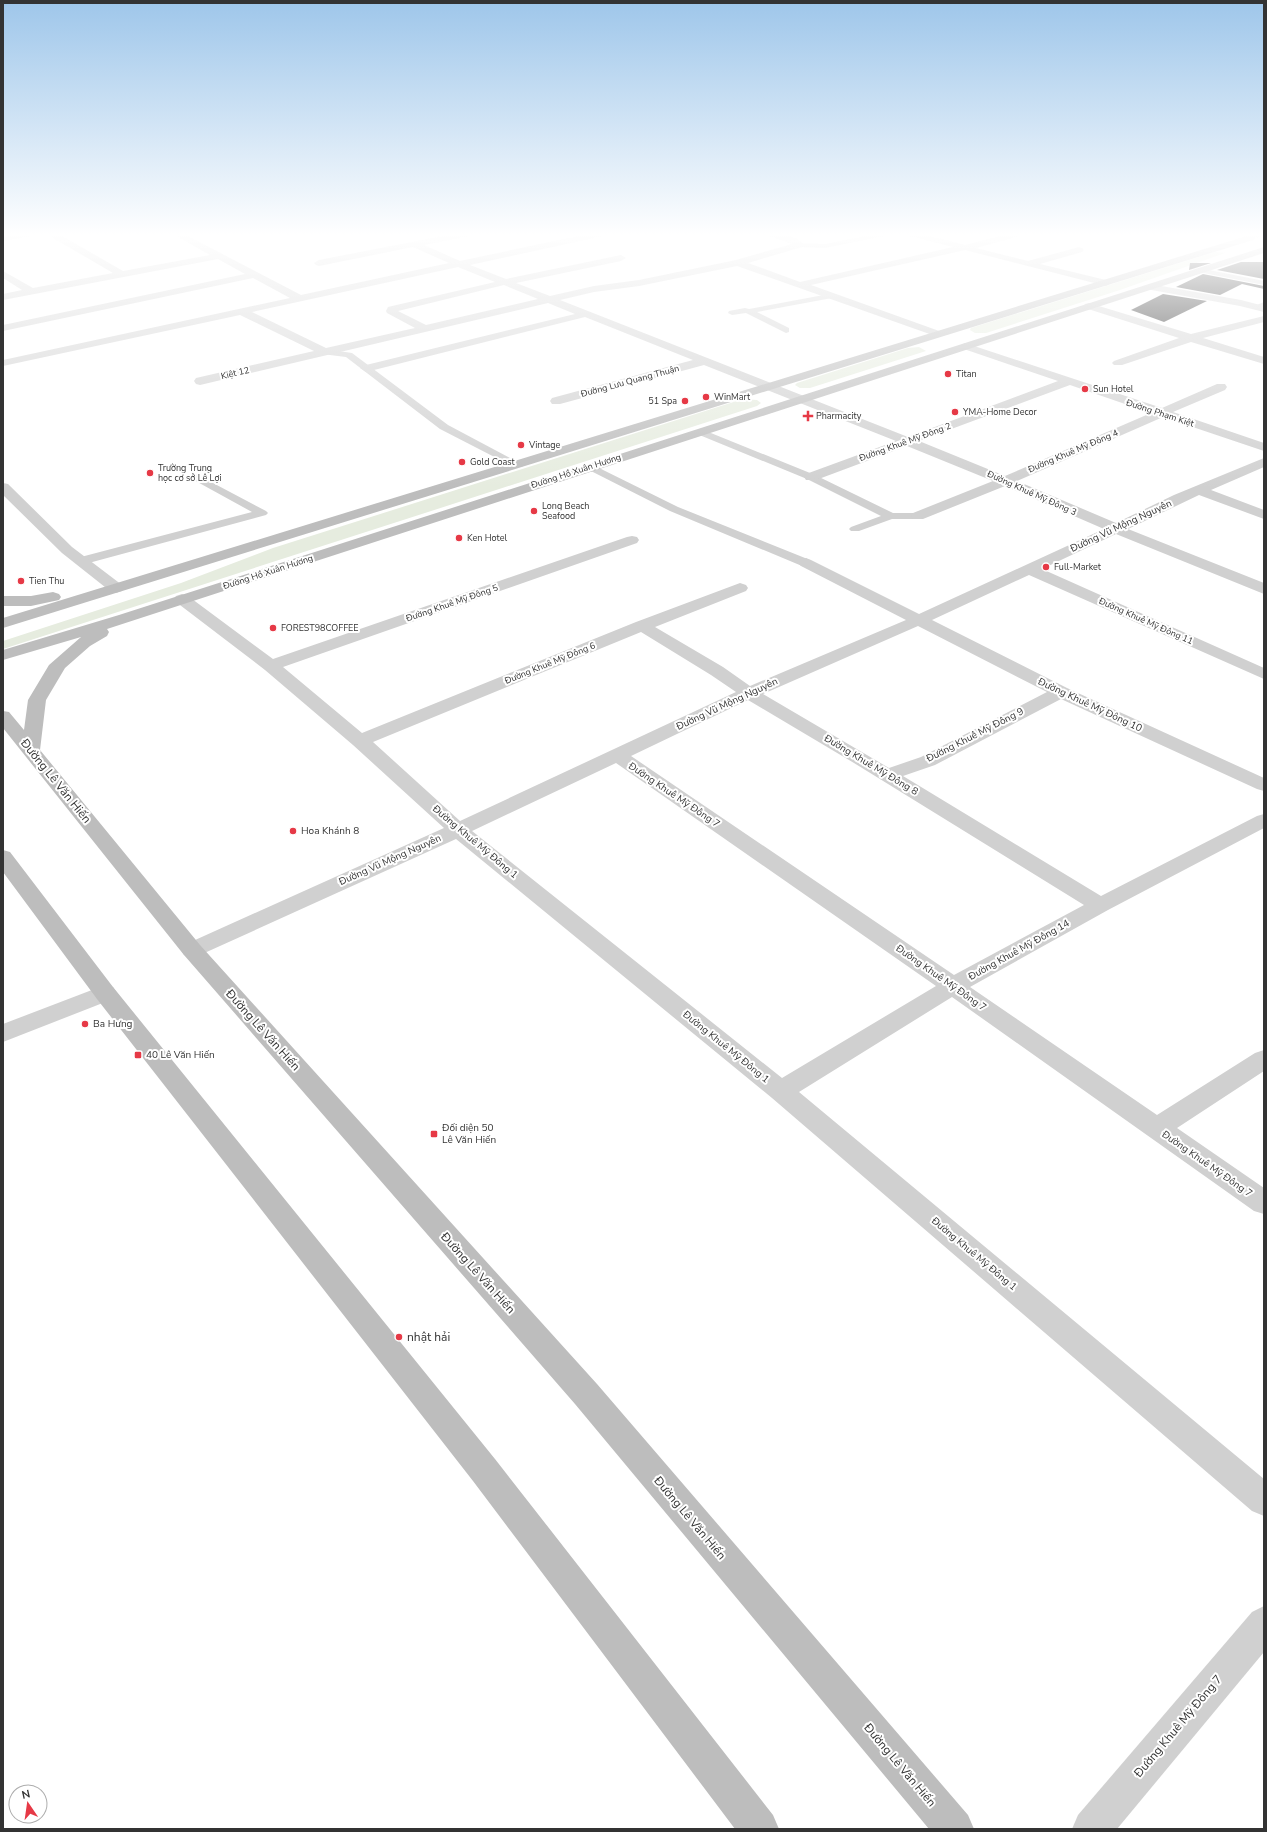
<svg xmlns="http://www.w3.org/2000/svg" width="1267" height="1832" font-family="'Nunito Sans',sans-serif">
<rect width="100%" height="100%" fill="#fff"/>
<g fill="#e6ecdf">
<polygon points="1215,252 1225,253 1120,290 986,333 975,333 970,330 971,328"/>
<polygon points="919,347 926,351 810,388 800,388 795,385 797,383 908,348"/>
<polygon points="743,399 757,400 761,403 757,406 3,649 3,641 181,583 273,548"/>
</g>
<g fill="#1a1a1a">
<polygon points="1241,262 1264,262 1264,279 1217,270"/>
<polygon points="1190,263 1211,263 1189,270"/>
<polygon points="1203,274 1264,286 1264,289 1242,284 1220,295 1176,287"/>
<polygon points="1163,294 1207,301 1164,322 1131,310"/>
</g>
<g fill="none" stroke-linecap="round" stroke-linejoin="round">
<g fill="#d0d0d0" fill-rule="evenodd">
<polygon points="28,233 43,233 39,235 3,241 3,237"/>
<polygon points="880,233 893,233 889,235 825,248 799,247 795,245 799,243 825,244"/>
<polygon points="1199,268 1264,281 1264,285 1199,272"/>
<polygon points="829,294 832,294 832,298 757,312 789,328 789,332 786,333 746,313 732,315 728,313 729,311 745,308 749,309"/>
<polygon points="1264,302 1264,307 1256,309 1252,307"/>
<polygon points="325,349 352,353 448,425 523,465 522,467 514,467 440,429 346,357 322,354 321,352 322,350"/>
<polygon points="701,429 815,475 893,513 918,513 924,516 918,519 892,519 859,531 851,531 849,529 851,527 881,516 807,479 697,434 696,432 697,430"/>
<polygon points="591,464 678,507 810,560 812,563 806,567 802,566 670,511 587,469 586,467"/>
<polygon points="196,474 266,511 268,513 266,515 85,564 77,564 75,561 77,558 252,512 192,479 191,477"/>
</g>
<path fill="#d0d0d0" fill-rule="evenodd" d="M1238,233H1261L1264,235C1259,240 1243,238 1238,233Z"/>
<g fill="#d0d0d0" fill-rule="evenodd">
<path d="M47,233H57L123,271L210,255L171,233H182L301,295L449,263L413,247L319,266L316,265L314,263L319,260L458,233H474L470,236L424,245L460,261L592,233H607L603,236L470,265L506,279L621,255L626,258L621,261L516,283L550,296L594,286L639,280L736,260L792,244L767,235L766,233C779,233 795,234 804,245L802,247L748,263L800,282L953,247L906,235L905,233H918L965,245L1011,233H1024L1023,235L976,248L1028,261L1079,247L1082,248L1084,250L1082,252L1040,264L1110,281L1111,283L1106,286L965,250L811,285L942,332L944,334L938,337L737,266L639,286L594,292L560,300L908,437L1058,381L961,348L959,346L965,343L1162,408L1217,384H1225L1227,387L1225,390L1173,412L1264,443V451L1163,417L1017,481L1116,523L1174,495L1264,458V467L1211,490L1264,510V519L1199,495L1128,529L1264,583V594L1116,534L1042,569L1264,668V679L1029,575L932,620L1067,688L1264,778V791L1257,789L1061,699L935,765L903,776L1101,896L1257,816L1264,814V828L1108,910L970,987L1157,1115L1255,1053L1264,1050V1071L1177,1128L1264,1188V1214L1254,1211L952,997L799,1092L1264,1479V1516L1252,1511L772,1098L456,839L200,955L192,958L184,955L181,950L184,945L444,828L353,745L265,670L176,602L174,599L176,596L182,594L188,596L273,659L627,537L632,536L637,537L639,540L637,543L283,667L362,733L636,622L740,583L746,585L748,588L746,591L655,627L723,667L750,686L906,620L801,566L798,563L801,560L806,558L811,560L919,614L1104,529L1005,486L923,519H913L911,516L913,513L993,481L907,446L816,480H806L804,477L806,474L896,441L704,365L560,404H552L550,401L552,398L693,360L585,317L366,372L360,368L362,366L575,314L548,303L200,385L196,384L194,381L196,378L314,351L240,315L3,366V360L290,298L253,278L3,331V325L245,274L218,259L3,300V294L22,290L3,278V271L33,288L113,273L48,235ZM458,267L495,282L388,307L386,311L387,313L415,328L326,348L252,312ZM504,285L538,299L426,325L398,311ZM1070,385L1151,413L1005,476L919,441ZM918,626L1047,692L921,757L889,768L763,694ZM641,632L711,675L736,692L460,821L373,742ZM748,700L854,763L1084,905L954,975L631,756ZM616,763L936,986L782,1078L472,831Z"/>
<polygon points="1150,284 1241,300 1264,306 1264,312 1240,306 1146,289 1145,287"/>
<polygon points="1089,303 1191,334 1264,316 1264,322 1203,338 1264,357 1264,364 1191,342 1122,365 1114,365 1112,363 1114,361 1179,338 1085,308 1084,306 1085,304"/>
<polygon points="3,483 8,484 72,547 122,585 124,588 122,591 116,593 110,591 62,553 3,495"/>
<polygon points="1264,1606 1264,1652 1117,1829 1072,1829 1078,1815 1252,1612"/>
</g>
<polygon fill="#d0d0d0" fill-rule="evenodd" points="105,985 113,987 117,993 113,999 3,1042 3,1024"/>
<g fill="#bdbdbd" fill-rule="evenodd">
<polygon points="1250,235 1255,238 1253,240 3,628 3,618"/>
<polygon points="1264,247 1264,253 107,629 109,632 107,636 90,646 65,668 46,700 40,750 200,945 597,1384 968,1815 974,1829 929,1829 575,1404 184,955 3,728 3,711 9,712 24,730 28,700 49,665 81,637 3,660 3,650 119,615"/>
<polygon points="53,592 59,594 61,597 59,600 31,606 3,606 3,596 31,596"/>
<polygon points="3,850 10,852 113,987 495,1459 773,1815 779,1829 735,1829 473,1481 97,999 3,872"/>
</g>
</g>
<linearGradient id="sky" x2="0" y2="1"><stop stop-color="#9ec6ea"/><stop offset="0.48" stop-color="#fff"/><stop offset="1" stop-color="#fff" stop-opacity="0"/></linearGradient>
<rect width="1267" height="489" fill="url(#sky)"/>
<g fill="#e63946" stroke="#fff" stroke-width="1.5">
<circle cx="948" cy="374" r="4"/>
<circle cx="1085" cy="389" r="4"/>
<circle cx="706" cy="397" r="4"/>
<circle cx="685" cy="401" r="4"/>
<circle cx="955" cy="412" r="4"/>
<path d="M806 410h4v4h4v4h-4v4h-4v-4h-4v-4h4z"/>
<circle cx="521" cy="445" r="4"/>
<circle cx="462" cy="462" r="4"/>
<circle cx="150" cy="473" r="4"/>
<circle cx="534" cy="511" r="4"/>
<circle cx="459" cy="538" r="4"/>
<circle cx="1046" cy="567" r="4"/>
<circle cx="21" cy="581" r="4"/>
<circle cx="273" cy="628" r="4"/>
<circle cx="293" cy="831" r="4"/>
<circle cx="85" cy="1024" r="4"/>
<rect x="134" y="1051" width="8" height="8" rx="2"/>
<rect x="430" y="1130" width="8" height="8" rx="2"/>
<circle cx="399" cy="1337" r="4"/>
</g>
<g text-anchor="middle" dominant-baseline="central" stroke-width="4" stroke-linejoin="round" paint-order="stroke">
<g font-size="9" fill="#333" stroke="#fff">
<text transform="translate(235 373) rotate(-13)">Kiệt 12</text>
<text transform="translate(630 381) rotate(-15)">Đường Lưu Quang Thuận</text>
<text transform="translate(1160 413) rotate(18)">Đường Phạm Kiệt</text>
<text transform="translate(905 442) rotate(-20)">Đường Khuê Mỹ Đông 2</text>
<text transform="translate(1073 451) rotate(-23)">Đường Khuê Mỹ Đông 4</text>
<text transform="translate(576 471) rotate(-18)">Đường Hồ Xuân Hương</text>
<text transform="translate(1032 493) rotate(24)">Đường Khuê Mỹ Đông 3</text>
<text transform="translate(268 572) rotate(-18)">Đường Hồ Xuân Hương</text>
<text transform="translate(452 603) rotate(-19)">Đường Khuê Mỹ Đông 5</text>
<text transform="translate(1146 621) rotate(24)">Đường Khuê Mỹ Đông 11</text>
<text transform="translate(550 663) rotate(-22)">Đường Khuê Mỹ Đông 6</text>
</g>
<g font-size="9" fill="#333" stroke="#fff" text-anchor="start">
<text x="956" y="374">Titan</text>
<text x="1093" y="389">Sun Hotel</text>
<text x="714" y="397">WinMart</text>
<text x="677" y="401" text-anchor="end">51 Spa</text>
<text x="963" y="412">YMA-Home Decor</text>
<text x="816" y="416">Pharmacity</text>
<text x="529" y="445">Vintage</text>
<text x="470" y="462">Gold Coast</text>
<text x="158" y="468">Trường Trung<tspan x="158" dy="10">học cơ sở Lê Lợi</tspan></text>
<text x="542" y="506">Long Beach<tspan x="542" dy="10">Seafood</tspan></text>
<text x="467" y="538">Ken Hotel</text>
<text x="1054" y="567">Full-Market</text>
<text x="29" y="581">Tien Thu</text>
<text x="281" y="628">FOREST98COFFEE</text>
</g>
<g font-size="10" fill="#333" stroke="#fff">
<text transform="translate(1121 526) rotate(-25)">Đường Vũ Mộng Nguyên</text>
<text transform="translate(727 704) rotate(-25)">Đường Vũ Mộng Nguyên</text>
<text transform="translate(1090 705) rotate(25)">Đường Khuê Mỹ Đông 10</text>
<text transform="translate(975 735) rotate(-27)">Đường Khuê Mỹ Đông 9</text>
<text transform="translate(871 765) rotate(31)">Đường Khuê Mỹ Đông 8</text>
<text transform="translate(674 795) rotate(34)">Đường Khuê Mỹ Đông 7</text>
<text transform="translate(475 842) rotate(40)">Đường Khuê Mỹ Đông 1</text>
<text transform="translate(390 860) rotate(-24)">Đường Vũ Mộng Nguyên</text>
<text transform="translate(1019 950) rotate(-29)">Đường Khuê Mỹ Đông 14</text>
<text transform="translate(941 978) rotate(35)">Đường Khuê Mỹ Đông 7</text>
<text transform="translate(726 1047) rotate(39)">Đường Khuê Mỹ Đông 1</text>
<text transform="translate(1207 1164) rotate(35)">Đường Khuê Mỹ Đông 7</text>
<text transform="translate(974 1254) rotate(40)">Đường Khuê Mỹ Đông 1</text>
</g>
<g font-size="10" fill="#333" stroke="#fff" text-anchor="start">
<text x="301" y="831">Hoa Khánh 8</text>
<text x="93" y="1024">Ba Hưng</text>
<text x="146" y="1055">40 Lê Văn Hiến</text>
<text x="442" y="1128">Đối diện 50<tspan x="442" dy="12">Lê Văn Hiến</tspan></text>
</g>
<g font-size="12" fill="#333" stroke="#fff">
<text transform="translate(56 781) rotate(51)">Đường Lê Văn Hiến</text>
<text transform="translate(263 1030) rotate(48)">Đường Lê Văn Hiến</text>
<text transform="translate(478 1273) rotate(48)">Đường Lê Văn Hiến</text>
<text transform="translate(690 1518) rotate(50)">Đường Lê Văn Hiến</text>
<text transform="translate(1178 1726) rotate(-50)">Đường Khuê Mỹ Đông 7</text>
<text transform="translate(900 1765) rotate(50)">Đường Lê Văn Hiến</text>
</g>
<g font-size="12" fill="#333" stroke="#fff" text-anchor="start">
<text x="407" y="1337">nhật hải</text>
</g>
</g>
<rect width="1267" height="1832" fill="none" stroke="#333333" stroke-width="8"/>
<g transform="translate(28 1804) rotate(347)"><circle r="19" fill="#ffffff" stroke="#adadad"/>
<path d="M0-3L7 15L0 10L-7 15Z" fill="#e63946"/>
<text y="-6" font-size="11" font-weight="bold" text-anchor="middle" fill="#333333">N</text>
</g>
</svg>
